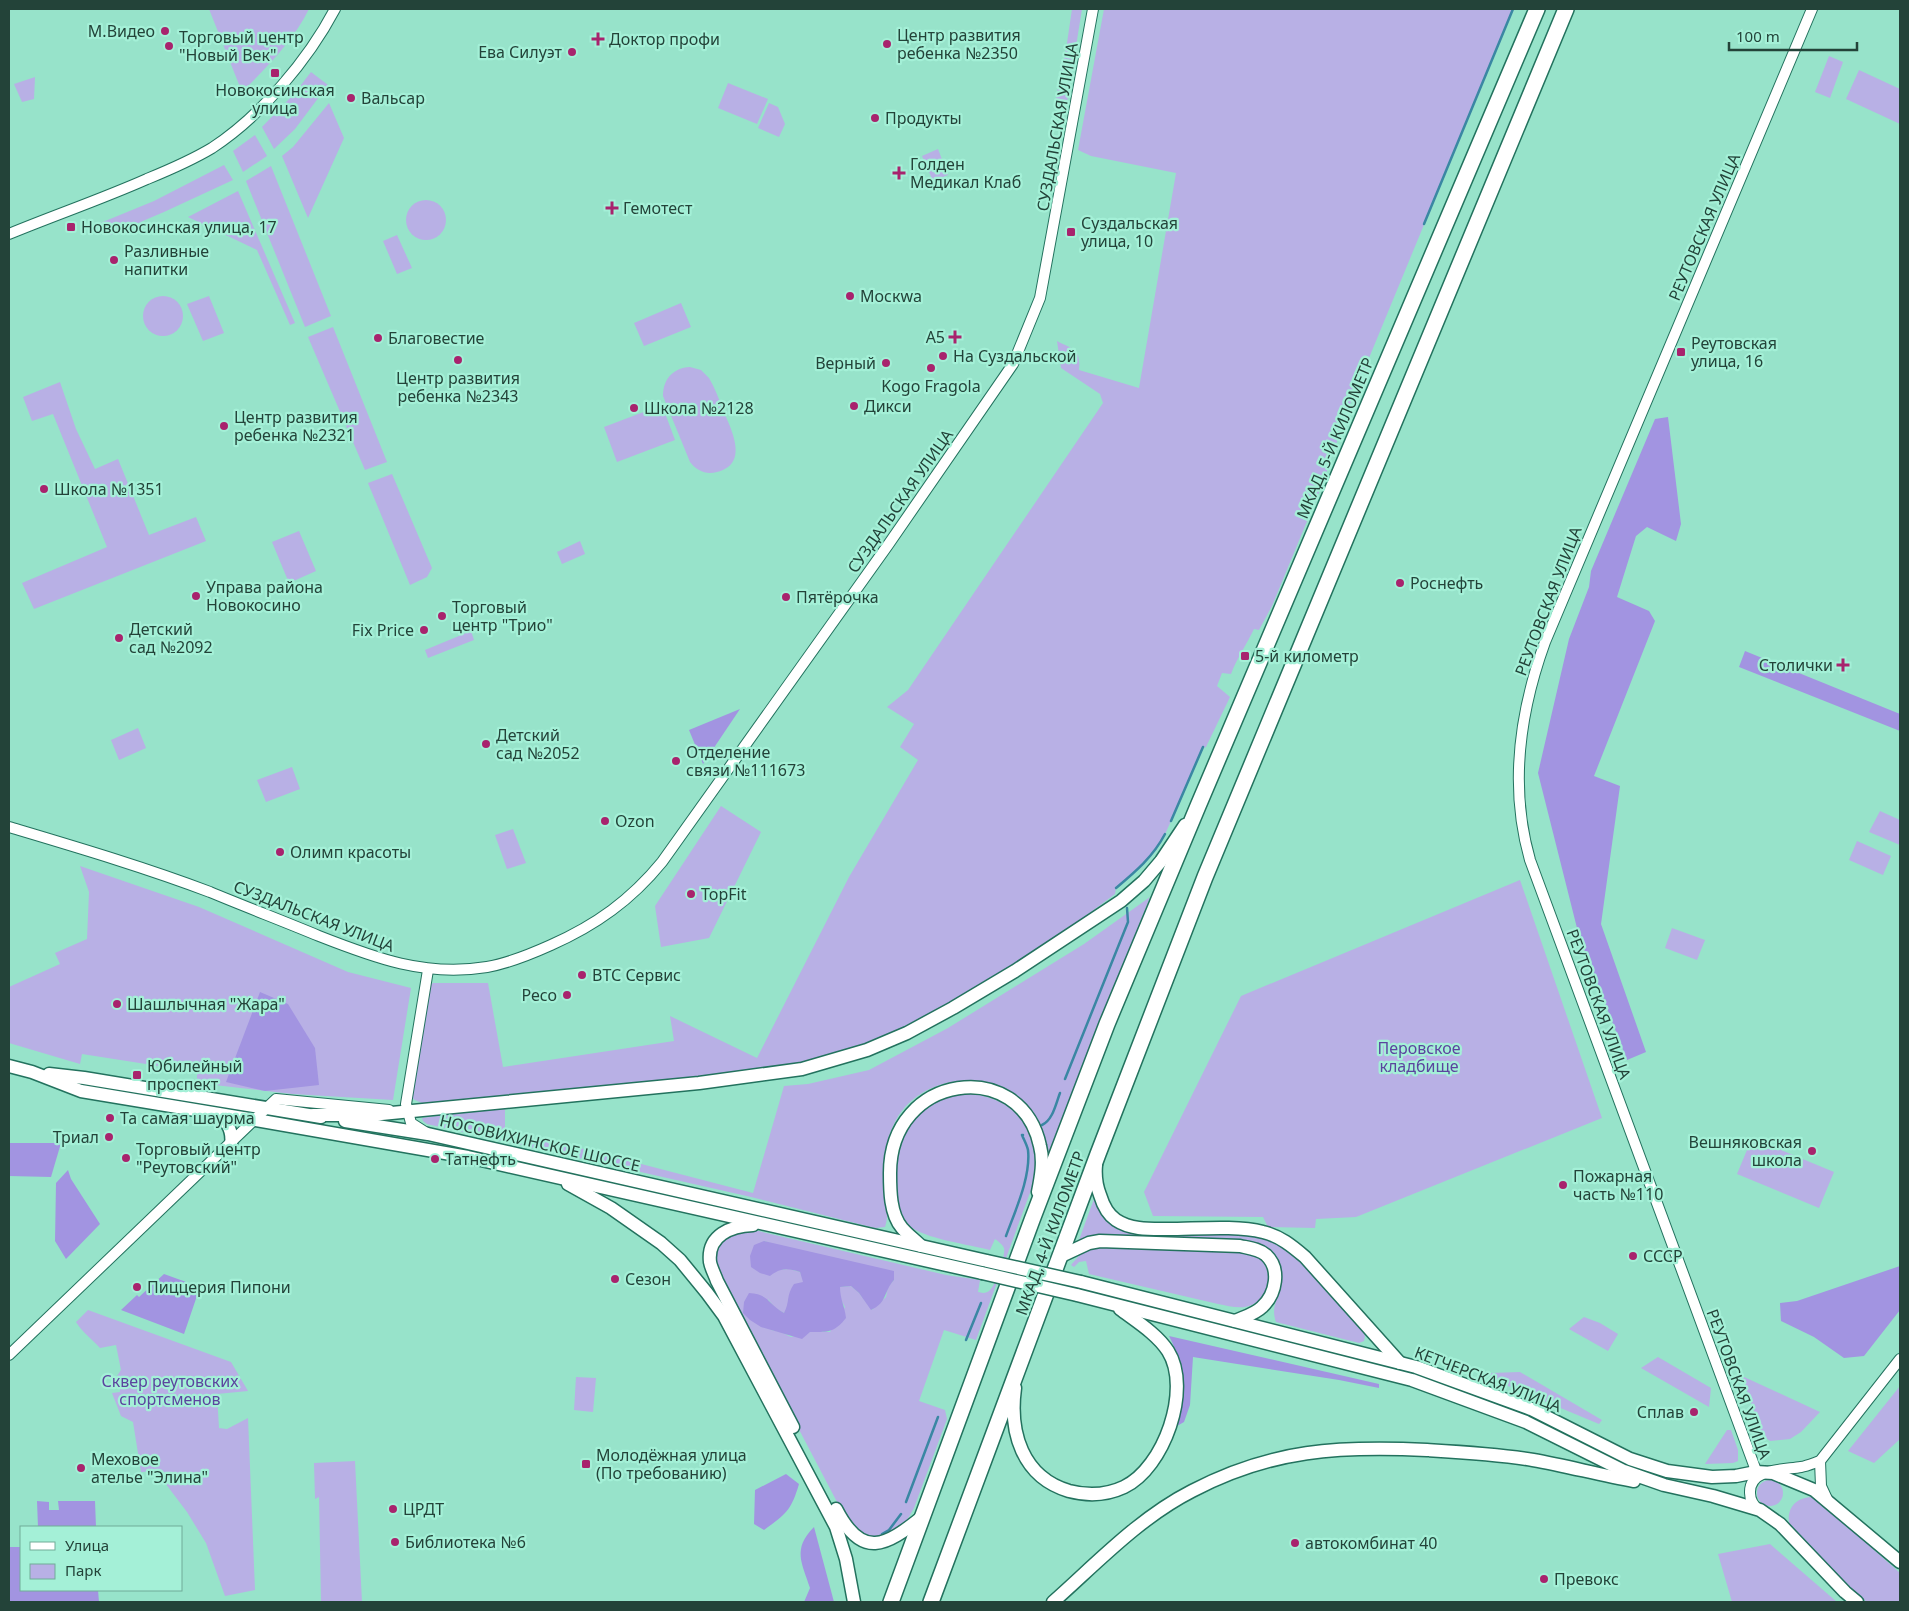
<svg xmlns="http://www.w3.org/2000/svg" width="1909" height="1611" font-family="'Noto Sans',sans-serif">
<rect width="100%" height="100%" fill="#97e3ca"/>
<g fill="#b8b0e5" fill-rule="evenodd">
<path d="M209,9H309C293,41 267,67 242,92Z"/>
<polygon points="1072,9 1082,9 1067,102 1061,108 1054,108 1067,43"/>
<path d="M1104,9H1513L1350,404L1322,485L1272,606L1259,630L1254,629C1247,644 1237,658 1231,674L1222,673L1217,686L1230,697L1206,747L1203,748L1163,839L1143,865L1116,888L1115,894L1063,933L956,1000L904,1028L864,1046L801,1065L698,1078L422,1103L415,1100L411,1097L428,987L433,983H488L503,1067L674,1041L670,1016L757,1058L849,877L918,760L900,747L914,724L887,707L908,690L1103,403L1100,394L1061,368L1057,341C1074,350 1081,349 1079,370L1139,388L1176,173L1091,156L1078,150Z"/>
<polygon points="1829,56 1843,62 1830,98 1815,92"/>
<polygon points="1859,70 1900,89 1900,124 1846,99"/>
<polygon points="311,72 328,85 295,129 274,149 262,127 294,94"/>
<polygon points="35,77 34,99 22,102 14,84"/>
<polygon points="728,83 768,99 757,124 718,108"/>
<polygon points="329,103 344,138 308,218 282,156 293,147"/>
<polygon points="769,103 778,107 785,124 779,137 758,128"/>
<polygon points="255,135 267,156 243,172 233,151"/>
<polygon points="938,149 948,175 933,181 922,156"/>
<polygon points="224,165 233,180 164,212 110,235 93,226 154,201"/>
<polygon points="271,166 331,316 305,327 246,181"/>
<polygon points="238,191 295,323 290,325 257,250 188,217"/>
<circle cx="426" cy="220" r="20"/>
<polygon points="397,235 412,268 397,274 383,241"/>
<circle cx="163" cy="316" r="20"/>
<polygon points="209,296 224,333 203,341 187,304"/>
<polygon points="681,303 691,327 644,346 634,323"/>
<polygon points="333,327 387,462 365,470 308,337"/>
<path d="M690,367L701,370L709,378C715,388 719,399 723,410C731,429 750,464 717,472C706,475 697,471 690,462L663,396C663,379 673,368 690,367Z"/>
<polygon points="60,382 76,429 95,469 118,459 149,535 196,517 206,541 34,609 22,583 107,547 53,414 32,421 23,397"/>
<polygon points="662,405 675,440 617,462 604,427"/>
<polygon points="392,474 432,568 427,577 410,585 368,483"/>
<polygon points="299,531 316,571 289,583 272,542"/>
<polygon points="580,541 585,554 562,564 557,552"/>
<polygon points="471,631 474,640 428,658 425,650"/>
<polygon points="138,728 146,748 119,760 111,740"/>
<polygon points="292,767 300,789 266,802 257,780"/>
<polygon points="721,806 761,832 709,938 661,947 655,906"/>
<polygon points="1880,811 1900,820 1900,845 1869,832"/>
<polygon points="513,829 526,863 507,869 495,835"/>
<polygon points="1857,841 1891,856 1883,875 1849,860"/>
<polygon points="80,866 199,907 348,972 411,988 393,1100 292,1094 197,1083 197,1072 82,1054 80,1064 9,1043 9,987 60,964 55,953 87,939 89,892"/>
<polygon points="1520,880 1602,1118 1356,1217 1316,1219 1315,1228 1268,1227 1263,1217 1153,1216 1144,1192 1241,996"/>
<path d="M1150,897L1047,1157C1043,1136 1037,1117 1022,1102C988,1067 920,1076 896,1120C885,1140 882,1164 884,1186C886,1203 890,1211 885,1227L875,1228L751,1197L517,1144L519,1137L538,1142L541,1138L753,1193L784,1086L808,1084L869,1070L948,1028L1084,944Z"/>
<polygon points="1672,928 1705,940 1697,960 1665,948"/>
<path d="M968,1093C1018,1100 1041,1127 1035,1179L976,1340L944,1330L919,1401L945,1410L947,1419L914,1508L906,1522L879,1540L864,1536L847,1521L720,1279C711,1255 712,1254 727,1234L754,1230L946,1275L980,1280L978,1292C982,1293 986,1294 990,1290C996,1285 1006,1255 1004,1248C1002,1244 999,1242 995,1239L990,1250C971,1245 922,1238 910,1226C885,1202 896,1135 919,1113C932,1100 950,1095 968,1093ZM764,1241L894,1280L888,1287L886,1297L872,1310L859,1293L851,1286L840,1287V1298L845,1307L830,1332H810L791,1337L781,1332L771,1330L768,1299L775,1308L784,1313L804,1282L800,1272L789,1269L778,1270Z"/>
<polygon points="505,1107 505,1133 509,1134 507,1142 427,1124 423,1121 422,1118"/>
<polygon points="1752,1138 1834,1172 1819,1208 1737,1174"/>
<path d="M1095,1196L1112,1223L1245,1234L1272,1240L1301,1259L1361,1328L1365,1336L1364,1341L1359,1343L1276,1322C1271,1307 1277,1303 1280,1288C1287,1263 1271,1246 1247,1240L1100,1236L1079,1240Z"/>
<path d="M1102,1245L1240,1252C1247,1254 1254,1254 1259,1258C1275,1271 1269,1300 1249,1306C1240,1309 1228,1306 1218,1304L1089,1274L1086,1261L1079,1262L1074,1267L1071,1265L1084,1250Z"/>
<path d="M88,1310L231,1362L248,1391L217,1394L219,1428L227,1429L248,1418L255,1590L225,1596L206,1543L187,1512L156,1471L141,1472L133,1422L121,1416L112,1393L120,1392L119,1379L117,1376L121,1370L116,1345L100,1348C92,1339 83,1333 76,1322Z"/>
<polygon points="1584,1317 1600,1323 1618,1334 1608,1351 1569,1329"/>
<polygon points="1658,1357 1711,1388 1709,1407 1641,1368"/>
<polygon points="1520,1372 1602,1420 1599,1424 1491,1379 1490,1373"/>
<polygon points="1742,1376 1820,1412 1801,1432 1790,1439 1770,1441 1762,1435"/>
<polygon points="576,1377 596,1378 593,1412 574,1410"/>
<polygon points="1900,1386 1900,1439 1874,1463 1848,1451"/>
<polygon points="1727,1430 1731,1430 1738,1450 1738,1461 1733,1463 1705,1464"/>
<polygon points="355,1461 362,1602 321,1602 319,1497 315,1499 314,1463"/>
<circle cx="1770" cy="1493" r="13"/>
<path d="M1811,1497L1819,1501L1900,1573V1602H1867L1848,1587L1790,1526C1785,1510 1795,1498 1811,1497Z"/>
<polygon points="1770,1544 1837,1602 1732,1602 1718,1554"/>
</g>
<g fill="#a294e1">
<polygon points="1668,417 1681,524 1676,541 1647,527 1636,536 1617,597 1649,611 1655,621 1594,776 1620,786 1601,924 1646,1052 1627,1060 1579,936 1538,773 1569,639 1589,587 1591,571 1655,419"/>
<polygon points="1745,651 1900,714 1900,731 1739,667"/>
<polygon points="740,709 703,764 689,730"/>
<polygon points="260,992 288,1004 315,1048 319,1085 265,1091 226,1082"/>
<polygon points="9,1143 61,1143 51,1177 9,1176"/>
<polygon points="68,1170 71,1179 100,1224 66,1259 55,1241 56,1183"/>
<path d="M764,1241L894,1271V1280C883,1292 888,1302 871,1310L859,1293L851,1286L840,1287C840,1299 845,1307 846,1318C834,1333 828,1332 810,1332L802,1339L761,1327L750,1320L743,1313L744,1302L749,1293C769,1294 769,1305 784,1313C790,1302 786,1295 794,1284L803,1282L800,1272C787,1268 780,1268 770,1276L760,1273L751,1267L750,1256L754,1245Z"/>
<polygon points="1900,1266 1900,1310 1864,1356 1844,1358 1814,1337 1781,1321 1780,1303 1797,1301"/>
<polygon points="164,1274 200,1287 184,1334 121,1310 137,1295 139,1297"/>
<path d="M1169,1336L1379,1384V1388L1339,1380L1193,1357L1190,1405L1184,1422L1177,1426C1184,1391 1186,1369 1169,1336Z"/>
<path d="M786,1474L799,1484C791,1511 786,1514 764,1530L754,1524L755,1490Z"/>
<polygon points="37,1501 49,1502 49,1510 59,1510 58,1501 95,1501 96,1527 38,1527"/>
<path d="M814,1527L834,1602H804L810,1588C802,1563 792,1549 814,1527Z"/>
<polygon points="9,1547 21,1547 21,1590 98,1590 99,1602 9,1602"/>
</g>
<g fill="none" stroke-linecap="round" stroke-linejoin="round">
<g stroke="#3a87a3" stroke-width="2.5">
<polyline points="1424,224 1513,9"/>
<polyline points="1171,821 1203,747"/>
<path d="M1116,888C1135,872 1153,857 1165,834"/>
<polyline points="1065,1079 1128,922 1127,908"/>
<path d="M1042,1125C1053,1120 1056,1103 1060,1093"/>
<path d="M1006,1236C1015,1211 1031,1177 1028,1150C1027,1145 1024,1140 1022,1135H1023"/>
<polyline points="966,1340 981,1303"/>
<polyline points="906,1502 938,1417"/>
<polyline points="882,1534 889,1530 901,1514"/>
</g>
<defs>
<g id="minor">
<path d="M9,234C55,215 102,199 147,179C169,170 192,160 212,148C261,116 308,60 335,9"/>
<path d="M9,827C76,847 144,867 210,892C246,907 283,921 319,936C375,958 425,977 487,967C510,963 531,954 551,945C596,925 631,900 662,862L888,545L1013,364L1040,298L1093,9"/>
<polyline points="425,1132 411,1123 406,1104 428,970"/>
<polyline points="9,1355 276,1099 389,1110"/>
<polyline points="1820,1461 1821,1486 1828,1501"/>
<path d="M1758,1476L1530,860C1509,787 1520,711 1545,642L1812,9"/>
<path d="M1759,1510C1754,1506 1750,1500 1750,1493C1749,1468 1784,1470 1801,1467C1807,1466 1814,1463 1820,1461L1900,1359"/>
</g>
<g id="major">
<polyline points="9,1066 32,1072 81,1091 256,1120 468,1157 982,1273"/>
<polyline points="49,1074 84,1078 321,1117"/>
<path d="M218,1114C227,1121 233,1132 231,1144"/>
<polyline points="313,1115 371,1115 699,1083 802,1069 867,1050 907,1033 953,1008 1015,971 1121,901 1144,881 1161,861 1185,825"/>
<polyline points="345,1121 428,1134 987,1261"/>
<path d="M1096,1165C1095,1176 1096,1185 1100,1195C1103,1205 1107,1214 1116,1220C1131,1230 1150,1229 1168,1229C1196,1229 1236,1225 1263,1232C1280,1236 1292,1246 1305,1257L1400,1363"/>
<polyline points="568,1184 611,1208 661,1243 680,1260 707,1293 724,1316 836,1527 846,1559 854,1602"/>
<path d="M753,1225C731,1226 707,1235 710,1262C711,1268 715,1275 717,1281L793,1427"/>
<path d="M921,1246C915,1240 907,1234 902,1228C890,1214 890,1190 890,1173C890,1073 1021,1056 1040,1146C1044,1161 1041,1177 1038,1192"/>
<path d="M1059,1257L1089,1243L1100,1241L1240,1246C1249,1248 1259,1249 1266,1255C1281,1269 1276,1294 1262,1307C1255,1314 1244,1317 1235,1321"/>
<polyline points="1081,1282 1416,1367 1531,1409 1630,1459 1667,1471 1712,1477 1736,1476 1756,1472 1773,1473 1814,1490 1900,1562"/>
<polyline points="1077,1295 1412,1380 1526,1422 1624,1471 1664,1485 1713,1496 1760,1510 1780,1524 1845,1592 1857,1602"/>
<path d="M1015,1388C1009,1432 1022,1477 1069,1491C1088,1496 1107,1495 1124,1487C1164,1468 1192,1389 1168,1351C1157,1334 1136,1321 1120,1309"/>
<path d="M836,1509C862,1560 886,1546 922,1517"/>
<path d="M1053,1602C1097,1563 1139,1518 1192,1491C1272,1449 1339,1446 1427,1450C1462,1452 1499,1454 1533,1460C1567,1466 1600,1475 1634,1481"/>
</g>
<g id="highway">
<polyline points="891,1602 1032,1220 1107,1024 1198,806 1537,9"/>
<polyline points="931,1602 1098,1154 1205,877 1566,9"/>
</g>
</defs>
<use href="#minor" stroke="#23725e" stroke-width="12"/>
<use href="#major" stroke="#23725e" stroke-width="15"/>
<use href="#highway" stroke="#23725e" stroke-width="18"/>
<use href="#minor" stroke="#fff" stroke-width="10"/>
<use href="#major" stroke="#fff" stroke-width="12"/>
<use href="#highway" stroke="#fff" stroke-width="15"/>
<defs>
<g id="major-bridge">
<polyline points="987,1261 1081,1282"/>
<polyline points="982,1273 1077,1295"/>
</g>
</defs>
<use href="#major-bridge" stroke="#23725e" stroke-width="15" stroke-linecap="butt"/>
<use href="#major-bridge" stroke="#fff" stroke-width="12"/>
</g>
<g fill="#a8236d" stroke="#a4f0d7" stroke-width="2">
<circle cx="165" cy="31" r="5"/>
<path d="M595.5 31.5h5v5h5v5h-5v5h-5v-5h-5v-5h5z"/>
<circle cx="887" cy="44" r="5"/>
<circle cx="169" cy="46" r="5"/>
<circle cx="572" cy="52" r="5"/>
<rect x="270" y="68" width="10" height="10" rx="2.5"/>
<circle cx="351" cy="98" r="5"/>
<circle cx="875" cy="118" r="5"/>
<path d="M896.5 165.5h5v5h5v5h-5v5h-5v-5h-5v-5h5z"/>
<path d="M609.5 200.5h5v5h5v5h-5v5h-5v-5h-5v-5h5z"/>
<rect x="66" y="222" width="10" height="10" rx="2.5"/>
<rect x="1066" y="227" width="10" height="10" rx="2.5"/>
<circle cx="114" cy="260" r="5"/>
<circle cx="850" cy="296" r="5"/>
<path d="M952.5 329.5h5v5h5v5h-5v5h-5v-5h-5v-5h5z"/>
<circle cx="378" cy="338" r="5"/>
<rect x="1676" y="347" width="10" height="10" rx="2.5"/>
<circle cx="943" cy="356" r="5"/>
<circle cx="458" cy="360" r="5"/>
<circle cx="886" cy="363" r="5"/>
<circle cx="931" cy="368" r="5"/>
<circle cx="854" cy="406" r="5"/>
<circle cx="634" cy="408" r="5"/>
<circle cx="224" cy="426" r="5"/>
<circle cx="44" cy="489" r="5"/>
<circle cx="1400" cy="583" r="5"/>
<circle cx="196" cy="596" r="5"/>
<circle cx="786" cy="597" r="5"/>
<circle cx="442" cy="616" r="5"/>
<circle cx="424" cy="630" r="5"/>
<circle cx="119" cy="638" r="5"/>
<rect x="1240" y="651" width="10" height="10" rx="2.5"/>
<path d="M1840.5 657.5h5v5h5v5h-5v5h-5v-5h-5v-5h5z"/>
<circle cx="486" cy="744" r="5"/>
<circle cx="676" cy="761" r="5"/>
<circle cx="605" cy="821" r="5"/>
<circle cx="280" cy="852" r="5"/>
<circle cx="691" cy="894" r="5"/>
<circle cx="582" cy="975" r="5"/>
<circle cx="567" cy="995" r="5"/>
<circle cx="117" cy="1004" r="5"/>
<rect x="132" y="1070" width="10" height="10" rx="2.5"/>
<circle cx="110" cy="1118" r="5"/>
<circle cx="109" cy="1137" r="5"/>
<circle cx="1812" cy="1151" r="5"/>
<circle cx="126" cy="1158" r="5"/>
<circle cx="435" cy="1159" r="5"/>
<circle cx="1563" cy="1185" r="5"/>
<circle cx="1633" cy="1256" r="5"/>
<circle cx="615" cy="1279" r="5"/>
<circle cx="137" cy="1287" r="5"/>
<circle cx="1694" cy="1412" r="5"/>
<rect x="581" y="1459" width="10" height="10" rx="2.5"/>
<circle cx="81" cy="1468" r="5"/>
<circle cx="393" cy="1509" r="5"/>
<circle cx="395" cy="1542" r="5"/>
<circle cx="1295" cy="1543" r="5"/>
<circle cx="1544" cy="1579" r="5"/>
</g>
<g text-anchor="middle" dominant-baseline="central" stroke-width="4.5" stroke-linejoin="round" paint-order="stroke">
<g font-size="16" fill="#234339" stroke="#a4f0d7" text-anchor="start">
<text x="155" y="31" text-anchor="end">М.Видео</text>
<text x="897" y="35">Центр развития<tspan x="897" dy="18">ребенка №2350</tspan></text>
<text x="179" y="37">Торговый центр<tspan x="179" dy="18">"Новый Век"</tspan></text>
<text x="609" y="39">Доктор профи</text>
<text x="562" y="52" text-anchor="end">Ева Силуэт</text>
<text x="275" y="90" text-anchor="middle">Новокосинская<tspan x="275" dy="18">улица</tspan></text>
<text x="361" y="98">Вальсар</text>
<text x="885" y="118">Продукты</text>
<text x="910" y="164">Голден<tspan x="910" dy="18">Медикал Клаб</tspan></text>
<text x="623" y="208">Гемотест</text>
<text x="1081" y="223">Суздальская<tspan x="1081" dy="18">улица, 10</tspan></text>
<text x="81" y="227">Новокосинская улица, 17</text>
<text x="124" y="251">Разливные<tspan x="124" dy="18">напитки</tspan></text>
<text x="860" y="296">Москwa</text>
<text x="945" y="337" text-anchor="end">А5</text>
<text x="388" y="338">Благовестие</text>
<text x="1691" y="343">Реутовская<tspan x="1691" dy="18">улица, 16</tspan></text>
<text x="953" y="356">На Суздальской</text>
<text x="876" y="363" text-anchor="end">Верный</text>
<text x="458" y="378" text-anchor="middle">Центр развития<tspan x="458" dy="18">ребенка №2343</tspan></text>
<text x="931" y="386" text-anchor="middle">Kogo Fragola</text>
<text x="864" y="406">Дикси</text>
<text x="644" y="408">Школа №2128</text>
<text x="234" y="417">Центр развития<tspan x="234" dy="18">ребенка №2321</tspan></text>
<text x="54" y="489">Школа №1351</text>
<text x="1410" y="583">Роснефть</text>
<text x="206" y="587">Управа района<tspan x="206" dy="18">Новокосино</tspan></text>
<text x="796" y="597">Пятёрочка</text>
<text x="452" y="607">Торговый<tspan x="452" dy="18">центр "Трио"</tspan></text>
<text x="129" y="629">Детский<tspan x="129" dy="18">сад №2092</tspan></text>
<text x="414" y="630" text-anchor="end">Fix Price</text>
<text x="1255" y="656">5-й километр</text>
<text x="1833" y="665" text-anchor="end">Столички</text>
<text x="496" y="735">Детский<tspan x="496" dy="18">сад №2052</tspan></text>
<text x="686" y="752">Отделение<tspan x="686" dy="18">связи №111673</tspan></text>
<text x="615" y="821">Ozon</text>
<text x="290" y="852">Олимп красоты</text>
<text x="701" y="894">TopFit</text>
<text x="592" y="975">ВТС Сервис</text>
<text x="557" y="995" text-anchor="end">Ресо</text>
<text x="127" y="1004">Шашлычная "Жара"</text>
<text x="147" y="1066">Юбилейный<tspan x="147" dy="18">проспект</tspan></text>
<text x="120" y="1118">Та самая шаурма</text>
<text x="99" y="1137" text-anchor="end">Триал</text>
<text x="1802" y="1142" text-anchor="end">Вешняковская<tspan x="1802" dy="18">школа</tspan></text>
<text x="136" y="1149">Торговый центр<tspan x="136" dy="18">"Реутовский"</tspan></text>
<text x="445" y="1159">Татнефть</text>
<text x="1573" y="1176">Пожарная<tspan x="1573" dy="18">часть №110</tspan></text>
<text x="1643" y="1256">СССР</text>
<text x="625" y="1279">Сезон</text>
<text x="147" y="1287">Пиццерия Пипони</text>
<text x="1684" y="1412" text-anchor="end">Сплав</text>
<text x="596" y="1455">Молодёжная улица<tspan x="596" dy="18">(По требованию)</tspan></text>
<text x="91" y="1459">Меховое<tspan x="91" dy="18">ателье "Элина"</tspan></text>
<text x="403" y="1509">ЦРДТ</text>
<text x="405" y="1542">Библиотека №6</text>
<text x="1305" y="1543">автокомбинат 40</text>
<text x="1554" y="1579">Превокс</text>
</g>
<g font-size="16" fill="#234339" stroke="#a4f0d7">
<text transform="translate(1057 127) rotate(-80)">СУЗДАЛЬСКАЯ УЛИЦА</text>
<text transform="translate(1704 227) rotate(-67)">РЕУТОВСКАЯ УЛИЦА</text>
<text transform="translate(1335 438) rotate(-67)">МКАД, 5-Й КИЛОМЕТР</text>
<text transform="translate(900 501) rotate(-55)">СУЗДАЛЬСКАЯ УЛИЦА</text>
<text transform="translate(1548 601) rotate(-69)">РЕУТОВСКАЯ УЛИЦА</text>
<text transform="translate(314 916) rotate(21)">СУЗДАЛЬСКАЯ УЛИЦА</text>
<text transform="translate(1599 1004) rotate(70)">РЕУТОВСКАЯ УЛИЦА</text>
<text transform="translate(540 1143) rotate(13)">НОСОВИХИНСКОЕ ШОССЕ</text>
<text transform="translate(1050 1233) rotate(-70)">МКАД, 4-Й КИЛОМЕТР</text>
<text transform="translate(1488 1379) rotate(21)">КЕТЧЕРСКАЯ УЛИЦА</text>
<text transform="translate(1739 1384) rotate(70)">РЕУТОВСКАЯ УЛИЦА</text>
</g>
<g font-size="16" fill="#5b449e" stroke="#a4f0d7">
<text x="1419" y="1048">Перовское<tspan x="1419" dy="18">кладбище</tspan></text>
<text x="170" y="1381">Сквер реутовских<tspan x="170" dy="18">спортсменов</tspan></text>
</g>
</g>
<rect width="1909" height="1611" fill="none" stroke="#234339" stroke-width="20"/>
<rect x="20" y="1526" width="162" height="65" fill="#a4f0d7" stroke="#70ab98"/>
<rect x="30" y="1542" width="25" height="8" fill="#ffffff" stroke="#70ab98"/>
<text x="65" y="1551" font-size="15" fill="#234339">Улица</text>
<rect x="30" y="1564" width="25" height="15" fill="#b8b0e5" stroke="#70ab98"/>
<text x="65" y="1576" font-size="15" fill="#234339">Парк</text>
<path d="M1729 42v8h128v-8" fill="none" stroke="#234339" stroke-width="2.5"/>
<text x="1736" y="42" font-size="15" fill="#234339" stroke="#a4f0d7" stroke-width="4" paint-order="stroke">100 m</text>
</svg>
